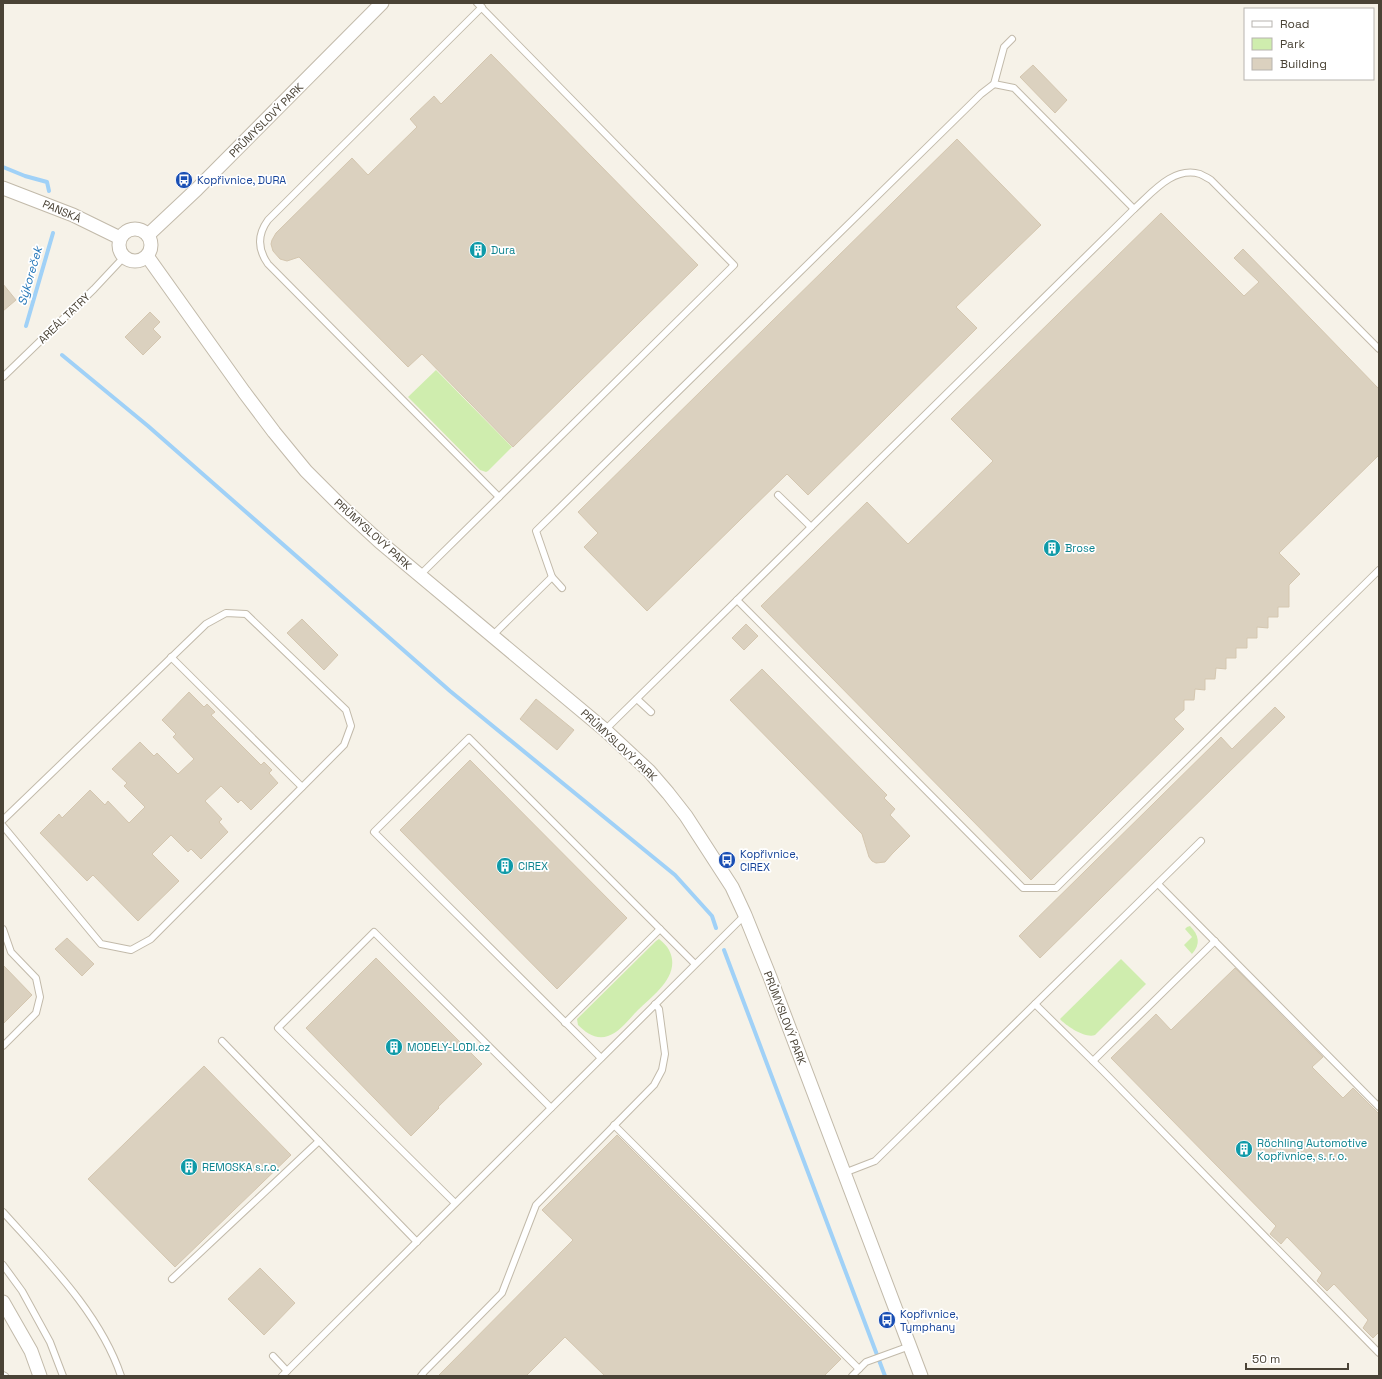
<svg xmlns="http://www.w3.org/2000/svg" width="1382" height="1379" font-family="'Space Grotesk',sans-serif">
<rect width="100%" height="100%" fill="#f6f2e8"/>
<g fill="#cfedae">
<polygon points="436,370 512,447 488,471 486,472 480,470 408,397"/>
<path d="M1190,926C1199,935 1201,944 1192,954L1184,945L1192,937L1185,929L1187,927Z"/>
<path d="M659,939C663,942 667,946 669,950C682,975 653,995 638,1010C629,1019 620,1032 608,1036C596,1040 586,1033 578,1025L577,1019L656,941Z"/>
<path d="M1121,959L1146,984L1095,1035C1086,1039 1066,1026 1060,1019Z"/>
</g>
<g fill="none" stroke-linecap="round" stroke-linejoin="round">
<g stroke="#a0d1f7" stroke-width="4">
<polyline points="3,167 25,176 47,182 49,191"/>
<polyline points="26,326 53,233"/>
<polyline points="62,355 148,426 450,691 675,875 712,916 716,928"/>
<polyline points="724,950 885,1376"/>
</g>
</g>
<g fill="#dbd1bf" stroke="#d4c6af">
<polygon points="491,54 698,265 513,447 422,354 408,367 299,257 287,261 280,259 273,251 271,244 272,240 276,233 352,158 368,175 417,127 410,119 434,96 441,104"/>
<polygon points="1033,65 1067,100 1055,113 1020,77"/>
<polygon points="957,139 1041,225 956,307 977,328 808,495 787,474 647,611 584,547 598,533 578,512"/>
<polygon points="1161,213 1244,296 1259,282 1234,258 1243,249 1379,389 1379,455 1279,553 1300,574 1289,585 1289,607 1278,607 1278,617 1268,617 1268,628 1257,627 1257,638 1247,638 1247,648 1236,648 1236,658 1226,658 1226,669 1216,668 1215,679 1205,679 1205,690 1195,689 1194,700 1184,700 1184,710 1174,719 1184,729 1031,880 761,606 867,502 908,544 993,461 951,419"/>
<polygon points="3,284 16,300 3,311"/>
<polygon points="150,312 160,322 153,329 161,337 143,355 125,337"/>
<polygon points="302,619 338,655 324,670 287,633"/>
<polygon points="746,624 758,636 744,650 732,638"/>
<polygon points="762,669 887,795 884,798 895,809 890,815 910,836 892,854 885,862 876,863 872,861 869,857 862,834 730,700"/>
<polygon points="189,692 204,707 207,704 215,712 211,715 261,765 264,762 272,770 269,773 278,783 251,810 241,800 238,803 221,786 205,801 222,819 219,822 228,832 201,859 191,849 188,852 171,835 152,854 179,881 138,921 93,875 87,881 40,833 59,814 62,818 90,790 105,805 108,801 129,823 145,807 124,786 127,783 112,769 140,742 154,756 157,753 178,774 194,759 173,737 176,734 162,720"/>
<polygon points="536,699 574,730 557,750 520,719"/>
<polygon points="1275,707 1285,717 1040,958 1019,936 1221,737 1232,749"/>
<polygon points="470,760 627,918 557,989 400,830"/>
<polygon points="67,938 94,964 82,976 55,949"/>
<polygon points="376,958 482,1064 438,1107 439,1108 411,1136 306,1028"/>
<polygon points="3,965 32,995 3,1024"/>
<polygon points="1235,968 1323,1057 1312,1067 1343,1098 1353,1088 1379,1114 1379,1332 1373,1338 1363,1328 1368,1320 1334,1284 1327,1291 1317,1281 1322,1273 1287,1237 1281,1244 1270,1234 1276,1226 1111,1058 1156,1014 1171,1030"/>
<polygon points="204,1066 291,1155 175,1267 88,1179"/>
<polygon points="617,1135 841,1359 824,1376 605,1376 565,1337 526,1376 438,1376 573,1240 542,1210"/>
<polygon points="260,1268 295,1303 264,1335 228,1299"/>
</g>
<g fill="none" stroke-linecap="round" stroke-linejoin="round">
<defs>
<g id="lane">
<path d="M482,7L268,220C257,235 258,250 268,264L499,497"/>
<polyline points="994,84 1014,88 1134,209"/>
<polyline points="3,377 94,289 124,257"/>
<polyline points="778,495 811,527"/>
<polyline points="420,575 734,265 477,3"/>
<polyline points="552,577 536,531 981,94 994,84 1004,47 1012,39"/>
<polyline points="737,600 1023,888 1056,888 1379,570"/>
<polyline points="493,635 552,577 562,588"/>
<polyline points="171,657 302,787"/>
<polyline points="637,699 651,712"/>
<path d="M605,730L1134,209C1152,193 1173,166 1200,174C1204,176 1208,178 1211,180L1379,349"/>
<polyline points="3,820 206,624 226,613 246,614 346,710 351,726 344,745 151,939 131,950 101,944 3,826"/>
<polyline points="1158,884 1379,1107"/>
<polyline points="3,929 11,952 36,978 40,997 36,1013 3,1046"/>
<polyline points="1035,1004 1102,1070 1379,1353"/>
<polyline points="565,1023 660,929"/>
<polyline points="222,1041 417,1242"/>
<polyline points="601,1058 374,832 469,738 695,964"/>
<polyline points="1093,1061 1215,941"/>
<polyline points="614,1125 859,1369"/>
<polyline points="844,1173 875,1161 1201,841"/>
<polyline points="455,1203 278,1028 374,932 551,1108"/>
<path d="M3,1212C46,1260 100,1313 121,1376"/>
<polyline points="3,1265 22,1291 50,1342 63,1376"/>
<polyline points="172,1279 319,1141"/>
<polyline points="273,1356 287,1371"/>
<polyline points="3,1375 5,1376"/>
<polyline points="282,1376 745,915"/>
<polyline points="421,1376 424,1372 502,1293 536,1205 654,1085 662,1070 665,1054 659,1009 655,1004"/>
<polyline points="852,1376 866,1362 910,1346"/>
</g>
<g id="street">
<polyline points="3,188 73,215 120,238"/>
<circle cx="135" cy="245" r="16"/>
<polyline points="148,235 197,189 382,3"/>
<polyline points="147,256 244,392 274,432 306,471 342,507 380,542 605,730 649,771 668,793 686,816 732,887 745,915 770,977 921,1376"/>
<polyline points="3,1302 31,1351 40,1376"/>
</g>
</defs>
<use href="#lane" stroke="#c2baaa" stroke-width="8"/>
<use href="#street" stroke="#c2baaa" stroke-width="15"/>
<use href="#lane" stroke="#fff" stroke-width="6"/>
<use href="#street" stroke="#fff" stroke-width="13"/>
</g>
<defs>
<symbol id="bus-disc" viewBox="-11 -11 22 22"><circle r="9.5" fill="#1a4fb4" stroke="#fff"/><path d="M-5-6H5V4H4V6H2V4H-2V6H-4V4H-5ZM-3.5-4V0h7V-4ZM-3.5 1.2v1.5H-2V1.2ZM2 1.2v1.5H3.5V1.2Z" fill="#fff"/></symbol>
<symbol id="building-disc" viewBox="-11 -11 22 22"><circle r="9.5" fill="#0f9aa8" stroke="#fff"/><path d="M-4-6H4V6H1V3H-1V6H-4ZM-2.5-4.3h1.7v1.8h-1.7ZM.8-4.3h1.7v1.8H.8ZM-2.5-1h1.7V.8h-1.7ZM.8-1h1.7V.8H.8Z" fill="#fff"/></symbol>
</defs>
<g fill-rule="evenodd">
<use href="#bus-disc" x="174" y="170" width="20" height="20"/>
<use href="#building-disc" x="468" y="240" width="20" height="20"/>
<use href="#building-disc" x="1042" y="538" width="20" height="20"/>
<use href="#bus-disc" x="717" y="850" width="20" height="20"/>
<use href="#building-disc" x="495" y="856" width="20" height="20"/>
<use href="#building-disc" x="384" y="1037" width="20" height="20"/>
<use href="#building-disc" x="1234" y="1139" width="20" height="20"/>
<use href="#building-disc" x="179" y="1157" width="20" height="20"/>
<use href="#bus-disc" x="877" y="1310" width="20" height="20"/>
</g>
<g text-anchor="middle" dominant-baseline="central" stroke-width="3.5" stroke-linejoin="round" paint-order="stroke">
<g font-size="11" fill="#4a4336" stroke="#fff">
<text transform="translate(266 120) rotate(-45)">PRŮMYSLOVÝ PARK</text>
<text transform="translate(62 211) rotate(23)">PANSKÁ</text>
<text transform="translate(64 318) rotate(-44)">AREÁL TATRY</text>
<text transform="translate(373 534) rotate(42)">PRŮMYSLOVÝ PARK</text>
<text transform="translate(619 745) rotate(43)">PRŮMYSLOVÝ PARK</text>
<text transform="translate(785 1018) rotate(69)">PRŮMYSLOVÝ PARK</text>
</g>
<g font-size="11" fill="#164399" stroke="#fff" text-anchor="start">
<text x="197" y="180">Kopřivnice, DURA</text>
<text x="740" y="854">Kopřivnice,<tspan x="740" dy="13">CIREX</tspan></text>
<text x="900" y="1314">Kopřivnice,<tspan x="900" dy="13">Tymphany</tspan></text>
</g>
<g font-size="11" fill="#0d838f" stroke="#fff" text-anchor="start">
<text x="491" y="250">Dura</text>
<text x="1065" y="548">Brose</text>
<text x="518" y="866">CIREX</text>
<text x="407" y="1047">MODELY-LODI.cz</text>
<text x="1257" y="1143">Röchling Automotive<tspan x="1257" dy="13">Kopřivnice, s. r. o.</tspan></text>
<text x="202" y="1167">REMOSKA s.r.o.</text>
</g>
<g font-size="12" font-style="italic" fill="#2376b8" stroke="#fff">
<text transform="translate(30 276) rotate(-74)">Sýkoreček</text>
</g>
</g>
<rect width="1382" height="1379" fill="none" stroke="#4a4336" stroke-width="8"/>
<rect x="1244" y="8" width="130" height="72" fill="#ffffff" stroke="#b7b4af"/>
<rect x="1252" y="21" width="20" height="6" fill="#ffffff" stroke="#b7b4af"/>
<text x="1280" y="28" font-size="12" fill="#4a4336">Road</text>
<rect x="1252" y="38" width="20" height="12" fill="#cfedae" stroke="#b7b4af"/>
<text x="1280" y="48" font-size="12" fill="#4a4336">Park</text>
<rect x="1252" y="58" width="20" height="12" fill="#dbd1bf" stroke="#b7b4af"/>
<text x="1280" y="68" font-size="12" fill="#4a4336">Building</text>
<path d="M1246 1363v6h102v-6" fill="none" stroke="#4a4336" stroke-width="2"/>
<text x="1252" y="1363" font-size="12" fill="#4a4336" stroke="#ffffff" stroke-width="3" paint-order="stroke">50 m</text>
</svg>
